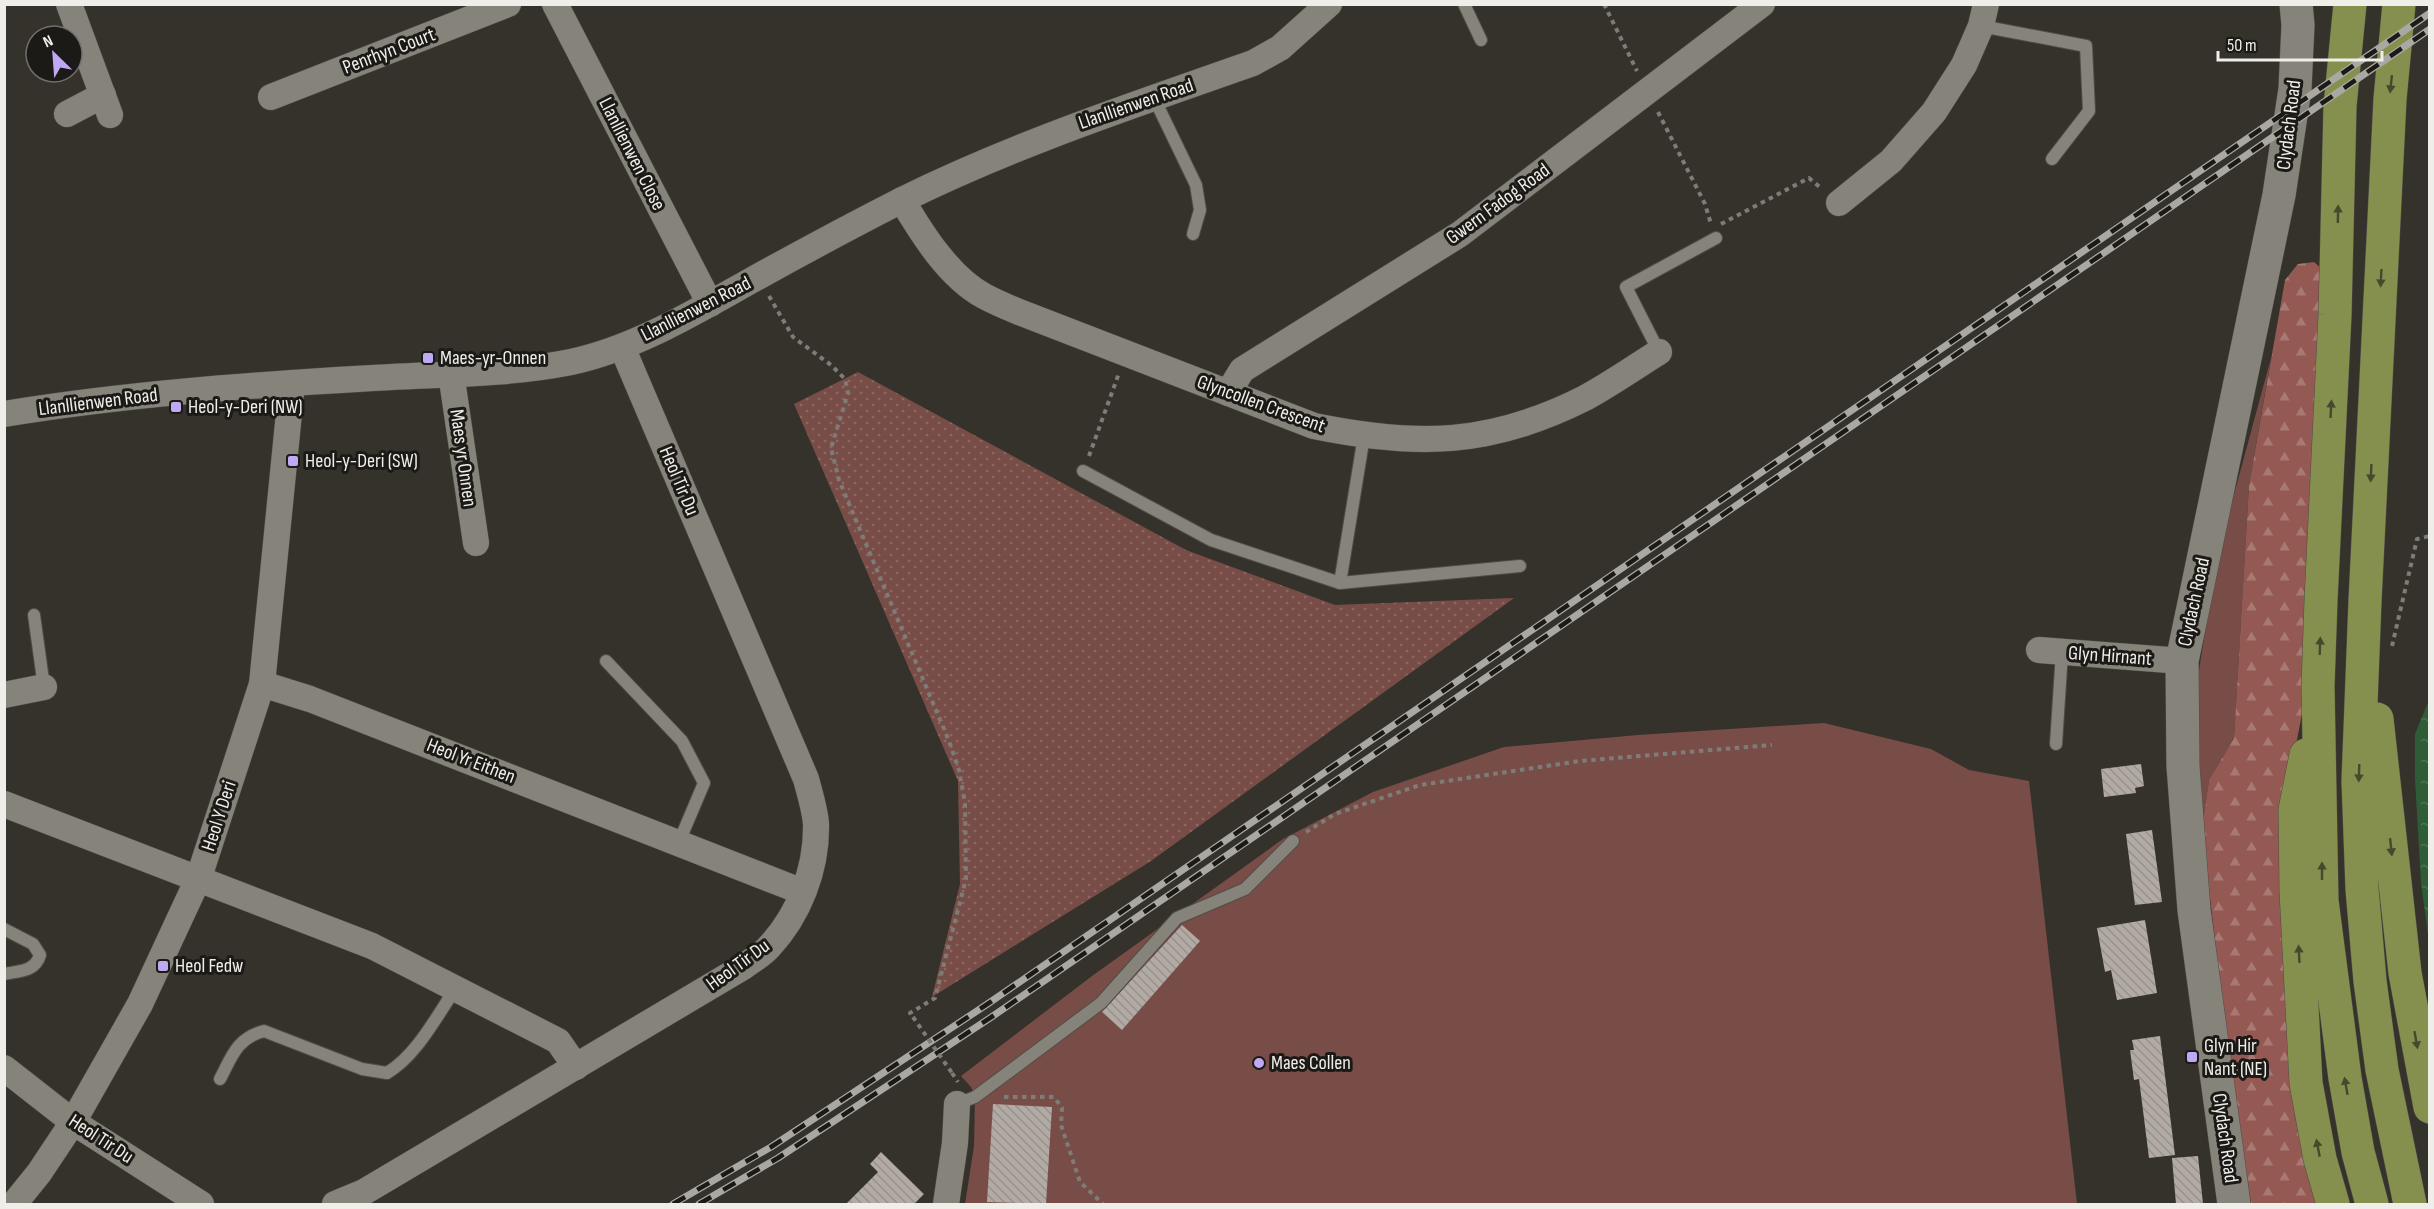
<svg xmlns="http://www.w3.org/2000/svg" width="2434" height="1209" font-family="'Sofia Sans Condensed',sans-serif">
<defs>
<pattern id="forest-firs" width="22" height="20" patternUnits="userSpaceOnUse" patternTransform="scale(1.5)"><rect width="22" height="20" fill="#945952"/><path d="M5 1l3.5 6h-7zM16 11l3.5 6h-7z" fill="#a87973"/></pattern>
<pattern id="park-dots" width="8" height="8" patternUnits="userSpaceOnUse" patternTransform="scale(1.5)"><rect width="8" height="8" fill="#794d47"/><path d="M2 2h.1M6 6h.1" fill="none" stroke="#8c6762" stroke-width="1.8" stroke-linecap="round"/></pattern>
<pattern id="water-ripples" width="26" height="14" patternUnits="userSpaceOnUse" patternTransform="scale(1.5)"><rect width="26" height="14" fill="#2d5c37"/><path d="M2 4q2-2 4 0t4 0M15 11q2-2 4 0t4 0" fill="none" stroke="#4c7454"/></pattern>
<pattern id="building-back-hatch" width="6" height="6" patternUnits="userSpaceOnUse" patternTransform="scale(1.5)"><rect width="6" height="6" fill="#b2aaa4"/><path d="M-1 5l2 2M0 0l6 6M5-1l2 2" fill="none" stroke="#98918c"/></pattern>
</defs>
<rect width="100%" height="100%" fill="#35322b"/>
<g fill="#794d47">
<polygon points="2271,358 2249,485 2234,738 2209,780 2202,829 2196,689 2217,557"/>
<polygon points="1824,723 1931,749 1969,770 2029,781 2077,1204 965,1204 974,1146 975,1097 971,1087 961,1076 1092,976 1283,839 1373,792 1504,747 1638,735"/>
</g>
<polygon fill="url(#forest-firs)" points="2314,262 2322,269 2305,699 2289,780 2324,1204 2251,1204 2226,1036 2202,829 2209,780 2234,738 2249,485 2285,280 2298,264"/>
<polygon fill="url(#park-dots)" points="858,372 1186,550 1335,605 1514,598 1151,861 932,997 960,884 958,781 794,404"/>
<polygon fill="url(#water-ripples)" points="2429,700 2429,941 2421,883 2415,779 2415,734"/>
<g fill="url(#building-back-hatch)">
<polygon points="2141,764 2144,786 2135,788 2136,793 2104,797 2101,769"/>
<polygon points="2152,830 2162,902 2135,905 2126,834"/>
<polygon points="2145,920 2157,993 2117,1000 2111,970 2105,972 2097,928"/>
<polygon points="1182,925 1200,941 1122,1030 1102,1012"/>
<polygon points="2160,1036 2175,1155 2149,1158 2139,1079 2134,1080 2130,1050 2134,1050 2132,1040"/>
<polygon points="993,1104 1052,1107 1046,1204 987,1202"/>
<polygon points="881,1152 924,1194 914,1204 846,1204 878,1172 870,1164"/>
<polygon points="2198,1156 2203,1204 2176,1204 2172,1158"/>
</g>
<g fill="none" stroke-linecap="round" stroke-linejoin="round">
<defs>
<g id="service">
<polyline points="1464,4 1481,40"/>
<polyline points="1981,26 2086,46 2089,111 2052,159"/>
<polyline points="1154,98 1196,185 1200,210 1193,234"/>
<polyline points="1659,352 1626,287 1716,238"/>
<polyline points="1083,471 1211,540 1340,583 1520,566"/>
<polyline points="1340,583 1364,436"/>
<polyline points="34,615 44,687"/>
<polyline points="606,661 682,741 704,783 679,842"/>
<polyline points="2056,744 2062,652"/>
<path d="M4,929L33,944L40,955C35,972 19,971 4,974"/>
<path d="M220,1079C232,1056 237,1038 264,1031L362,1069L387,1073C417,1055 436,1017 456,988"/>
<polyline points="957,1104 975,1097 1101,1003 1177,918 1245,889 1293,841"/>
</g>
<g id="minor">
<polyline points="69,4 110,115"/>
<polyline points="555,4 710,304"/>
<polyline points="271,97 508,4"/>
<polyline points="67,114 103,95"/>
<path d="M902,200C922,234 949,277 984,296C995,302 1007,307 1019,312L1314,426C1417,447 1490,446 1585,398C1611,384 1635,367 1659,352"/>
<polyline points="1839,203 1891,161 1934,112 1964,65 1981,26 1986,4"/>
<polyline points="451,373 476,543"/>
<polyline points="1228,393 1242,370 1460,234 1762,4"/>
<path d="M4,414C126,394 250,385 373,378C438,374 506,375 571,362C632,349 690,315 745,284C797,255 849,227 902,200C1015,144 1134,105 1253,63L1280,48L1329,4"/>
<polyline points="2039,650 2182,661"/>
<polyline points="262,684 310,699 803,892"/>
<polyline points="4,695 44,687"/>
<polyline points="4,804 372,946 558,1041 576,1067"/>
<polyline points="4,1068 73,1122 201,1204"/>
<polyline points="14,1204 39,1173 73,1122 140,1004 199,877 262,684 292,383"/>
<path d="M335,1204L364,1192L743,967C751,961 762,955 769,947C799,915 817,869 816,824C815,810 810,794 806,779L622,347"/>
<polyline points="946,1204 955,1143 957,1104"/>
</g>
<polyline id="secondary" points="2234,1204 2194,910 2183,766 2182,661 2279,195 2295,89 2298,25 2296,4"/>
<g id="primary">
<polyline points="2350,4 2340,106 2335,315 2321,600 2318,686 2322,901 2345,1078 2358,1152 2372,1204"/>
<polyline points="2399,4 2390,99 2365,601 2358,781 2362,889 2370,981 2382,1070 2410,1204"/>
<polyline points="2377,719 2405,973 2430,1107"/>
<polyline points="2306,755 2295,810 2296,891 2306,1083 2320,1159 2333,1204"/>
</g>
</defs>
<use href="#service" stroke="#504d47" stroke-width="14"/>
<use href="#minor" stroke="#504d47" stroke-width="27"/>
<use href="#secondary" stroke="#504d47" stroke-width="34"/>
<use href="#primary" stroke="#504d47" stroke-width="34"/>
<g stroke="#7e7c76" stroke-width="4" stroke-dasharray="4.5 4.5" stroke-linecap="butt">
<polyline points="1604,4 1637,71"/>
<polyline points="1658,112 1705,204 1711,224"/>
<polyline points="1721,224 1809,178 1822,189"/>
<polyline points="769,296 793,337 831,365 845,379 848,393 831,448 839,480 949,741 959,770 965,803 966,879 935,998 910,1013 913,1017"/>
<polyline points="1089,456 1119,373"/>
<polyline points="2392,646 2417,539 2430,536"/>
<polyline points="1306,832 1335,814 1420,785 1580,761 1772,745"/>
<polyline points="952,1073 958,1082"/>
<polyline points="1004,1097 1054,1097 1062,1108 1061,1125 1080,1182 1103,1204"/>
</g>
<use href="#service" stroke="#86837a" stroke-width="12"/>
<use href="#minor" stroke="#86837a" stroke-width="26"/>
<use href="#secondary" stroke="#86837a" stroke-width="33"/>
<use href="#primary" stroke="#85904e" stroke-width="33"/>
<defs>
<g id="rail">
<polyline points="673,1204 771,1147 986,1005 2430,13"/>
<polyline points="699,1204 778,1158 993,1016 2430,29"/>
</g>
</defs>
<use href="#rail" stroke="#aaa8a2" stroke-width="7"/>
<use href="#rail" stroke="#1c1a17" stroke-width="4.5" stroke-dasharray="14" stroke-linecap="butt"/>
<polyline stroke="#7e7c76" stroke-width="4" stroke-dasharray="4.5 4.5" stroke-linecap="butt" points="913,1017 952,1073"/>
</g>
<defs><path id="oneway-solid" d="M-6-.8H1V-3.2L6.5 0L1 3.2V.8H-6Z" transform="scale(1.5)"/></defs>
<g fill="#46492d">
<use href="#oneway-solid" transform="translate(2391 84) rotate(96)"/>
<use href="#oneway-solid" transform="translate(2338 214) rotate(-89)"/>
<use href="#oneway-solid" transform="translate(2381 278) rotate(93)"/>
<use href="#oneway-solid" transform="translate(2331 409) rotate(-87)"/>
<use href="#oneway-solid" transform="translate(2371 473) rotate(93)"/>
<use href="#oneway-solid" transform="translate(2320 646) rotate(-88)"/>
<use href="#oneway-solid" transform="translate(2359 773) rotate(92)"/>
<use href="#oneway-solid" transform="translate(2391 847) rotate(84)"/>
<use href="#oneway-solid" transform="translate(2322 871) rotate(-90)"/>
<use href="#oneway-solid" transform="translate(2299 954) rotate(-93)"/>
<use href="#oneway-solid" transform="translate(2416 1040) rotate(80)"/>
<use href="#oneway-solid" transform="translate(2346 1086) rotate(-100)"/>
<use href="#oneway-solid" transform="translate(2318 1148) rotate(-101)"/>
</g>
<g fill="#bfa9f4" stroke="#1c1a17" stroke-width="2">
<rect x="422" y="352" width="12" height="12" rx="3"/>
<rect x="170" y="401" width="12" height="12" rx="3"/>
<rect x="287" y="455" width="12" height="12" rx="3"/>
<rect x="157" y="960" width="12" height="12" rx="3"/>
<rect x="2186" y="1051" width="12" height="12" rx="3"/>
<circle cx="1259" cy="1063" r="6"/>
</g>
<g text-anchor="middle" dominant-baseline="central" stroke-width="6" stroke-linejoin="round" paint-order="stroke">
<g font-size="20" fill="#f0eee9" stroke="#1c1a17">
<text transform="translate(389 51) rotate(-21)">Penrhyn Court</text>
<text transform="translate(1136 104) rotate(-19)">Llanllienwen Road</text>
<text transform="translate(2289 125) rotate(-83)">Clydach Road</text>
<text transform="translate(632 154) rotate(63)">Llanllienwen Close</text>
<text transform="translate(1498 204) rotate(-36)">Gwern Fadog Road</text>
<text transform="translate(696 309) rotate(-27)">Llanllienwen Road</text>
<text transform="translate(98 402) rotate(-7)">Llanllienwen Road</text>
<text transform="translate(1261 404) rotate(20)">Glyncollen Crescent</text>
<text transform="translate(463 458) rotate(82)">Maes yr Onnen</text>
<text transform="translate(679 481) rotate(67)">Heol Tir Du</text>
<text transform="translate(2194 602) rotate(-78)">Clydach Road</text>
<text transform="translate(2110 656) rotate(4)">Glyn Hirnant</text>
<text transform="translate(471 761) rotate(21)">Heol Yr Eithen</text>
<text transform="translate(219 816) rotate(-72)">Heol Y Deri</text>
<text transform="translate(738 965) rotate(-36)">Heol Tir Du</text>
<text transform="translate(2225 1138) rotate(82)">Clydach Road</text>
<text transform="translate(101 1139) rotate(33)">Heol Tir Du</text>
</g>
<g font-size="20" fill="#f0eee9" stroke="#1c1a17" text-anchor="start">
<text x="440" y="358">Maes-yr-Onnen</text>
<text x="188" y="407">Heol-y-Deri (NW)</text>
<text x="305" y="461">Heol-y-Deri (SW)</text>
<text x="175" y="966">Heol Fedw</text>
<text x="2204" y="1046">Glyn Hir<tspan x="2204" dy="23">Nant (NE)</tspan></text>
<text x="1271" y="1063">Maes Collen</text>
</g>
</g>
<rect width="2434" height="1209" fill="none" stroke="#f0eee9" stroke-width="12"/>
<g transform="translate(54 54) rotate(335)"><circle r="28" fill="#1c1a17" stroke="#716f6b" stroke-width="1.5"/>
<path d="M0-4.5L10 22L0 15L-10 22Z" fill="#bfa9f4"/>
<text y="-9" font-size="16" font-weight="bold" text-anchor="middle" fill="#f0eee9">N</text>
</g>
<path d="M2218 51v9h164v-9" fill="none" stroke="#f0eee9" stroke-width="3"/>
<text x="2227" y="51" font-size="18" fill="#f0eee9" stroke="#1c1a17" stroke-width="4.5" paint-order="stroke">50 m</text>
</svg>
